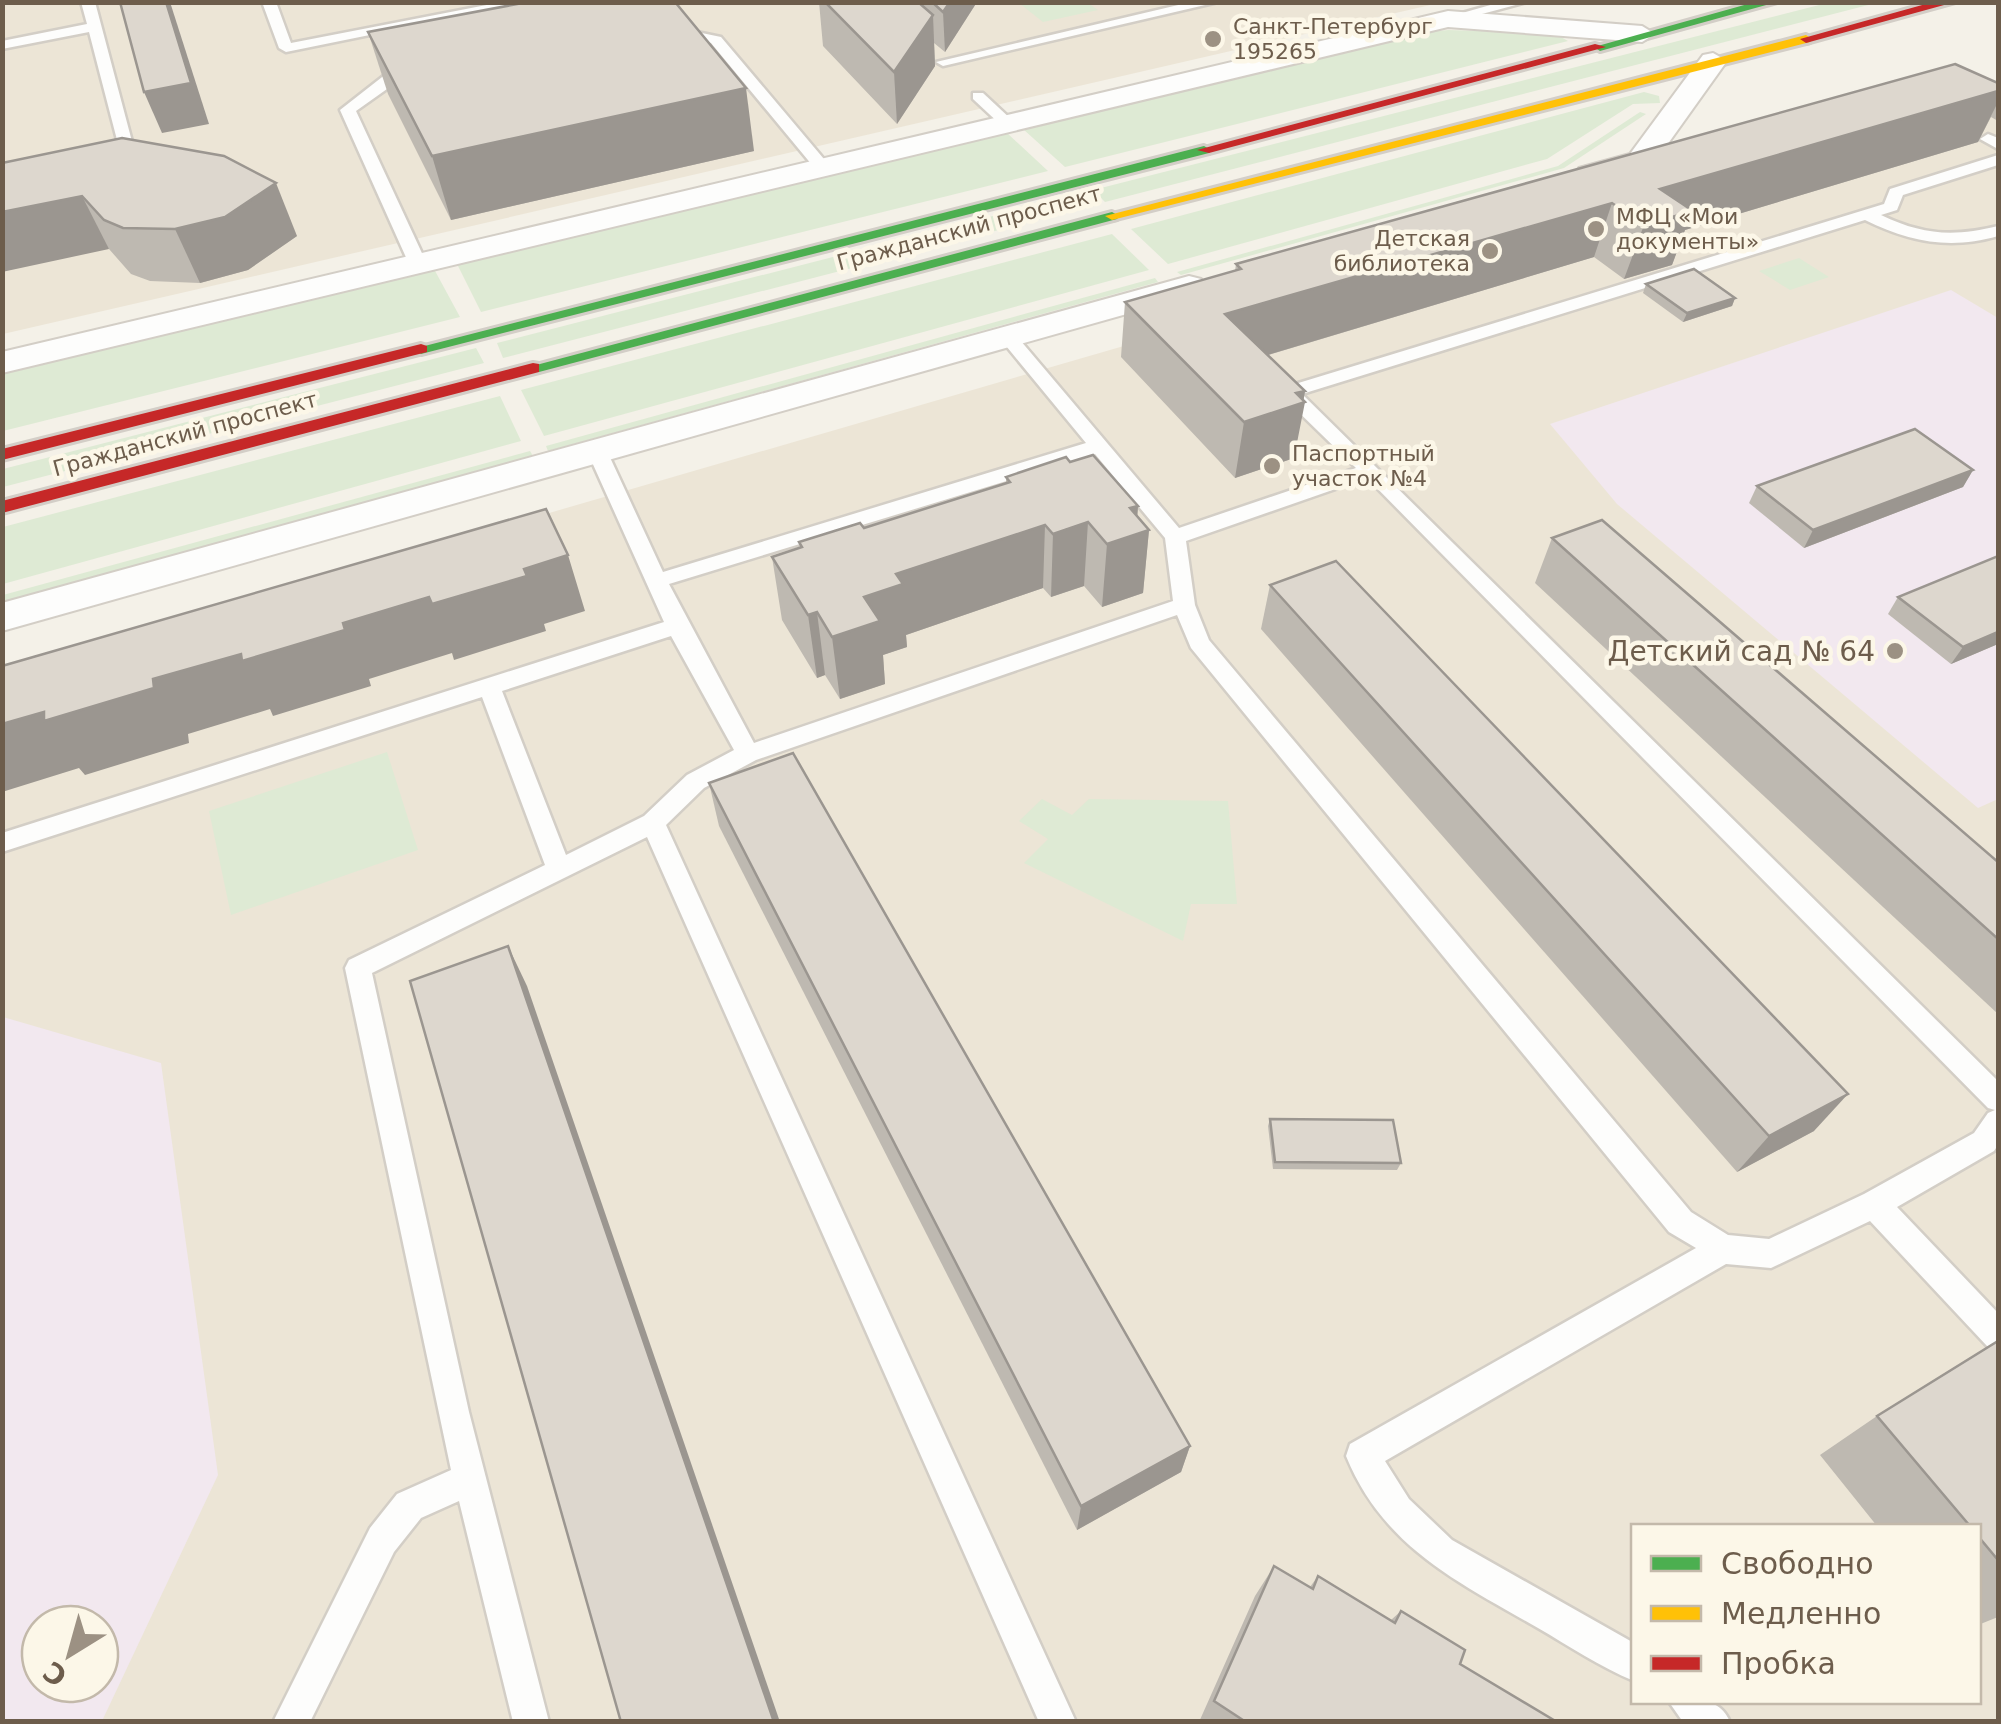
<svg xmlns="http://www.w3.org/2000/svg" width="2001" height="1724" font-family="'DejaVu Sans',sans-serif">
<rect width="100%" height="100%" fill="#f4f1e8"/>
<g fill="#ece5d6" fill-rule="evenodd">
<polygon points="2,3 1439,3 3,334"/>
<path d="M1998,92V1721H3L2,672ZM1634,1526H1978V1702H1634ZM40,1624H100V1684H40Z"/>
</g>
<g fill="#f2e8ef" fill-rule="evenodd">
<polygon points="1951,290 1998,318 1998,799 1978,808 1617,504 1550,424"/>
<path d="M3,1017L161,1063L218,1475L102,1721H3ZM40,1624H100V1684H40Z"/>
</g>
<g fill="#deead4">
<polygon points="1019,3 1088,3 1098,10 1043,22"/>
<polygon points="1827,3 1876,3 1105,202 1093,190"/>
<polygon points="1448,30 1554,33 1568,41 1065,167 1023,129 1428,32"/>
<polygon points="1644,92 1659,96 1660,103 1633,104 1547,159 1168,264 1131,229"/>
<polygon points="1640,112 1646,114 1564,168 1181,275 1177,272 1558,166"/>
<polygon points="1006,132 1048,171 481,312 457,264"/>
<polygon points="1071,196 1084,208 503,358 497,343"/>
<polygon points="1112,234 1149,270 544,436 521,390"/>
<polygon points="1799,258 1829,277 1790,290 1759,271"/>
<polygon points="434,269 460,317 3,431 2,372"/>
<polygon points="1155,278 1158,282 548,451 546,446"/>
<polygon points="476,348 484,363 3,487 3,469"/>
<polygon points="500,396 521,441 3,584 3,527"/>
<polygon points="530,451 533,456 3,602 3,595"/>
<polygon points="387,752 418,850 231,915 209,811"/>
<polygon points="1042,799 1072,815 1089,799 1228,801 1237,904 1191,904 1183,941 1024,863 1048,839 1019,821"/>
</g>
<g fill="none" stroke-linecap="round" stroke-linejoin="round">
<defs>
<g id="lane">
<polygon points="81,2 95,2 134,149 137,158 148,163 146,166 131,168 123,163 89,32 2,49 2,41 87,24"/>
<polygon points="262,2 276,2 291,43 502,2 532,2 286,52 279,48"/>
<polygon points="1191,2 1218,2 943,66 936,62"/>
<polygon points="1501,2 1527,2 1448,23 1441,19"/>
<polygon points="673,27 721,37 829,165 829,171 817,171 711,43 668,34 666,31"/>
<polygon points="413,60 418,61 418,67 356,111 427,264 418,269 409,264 340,110 400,63"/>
<polygon points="973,93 983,93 1013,121 1013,127 1003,127 973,99"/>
<polygon points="1988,134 1998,138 1998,149 1980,139"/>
<path d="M1998,155V165L1903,195L1897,210L1881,215C1922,235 1954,237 1998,226V236C1950,250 1910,242 1865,220L1302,394L1998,1081V1145L1994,1151L1897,1207L1998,1313V1350L1987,1346L1870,1221L1771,1268L1726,1264L1385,1461L1409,1499L1452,1540L1634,1643V1681C1600,1667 1569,1646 1538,1628C1458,1582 1383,1547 1346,1456L1350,1444L1696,1248L1669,1232L1191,648L1177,615L756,760L704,788L666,825L1076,1722H1039L647,837L372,973L469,1412L549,1722H513L459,1501L421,1518L394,1552L310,1722H273L370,1528L397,1494L451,1470L345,968L349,960L545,865L482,697L2,852V833L664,622L587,451L590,447L597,445L607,451L663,572L1086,443L1002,341V333H1014L1179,528L1356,468L1282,396V388L1884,204L1890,189ZM1095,454L1165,538L1173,601L754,743L669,584ZM1367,478L1988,1108L1995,1110L1988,1113L1974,1133L1864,1194L1769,1239L1728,1235L1691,1212L1209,640L1195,605L1186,541ZM671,636L734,750L687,775L644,816L566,855L502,691Z"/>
<path d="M1669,1702C1694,1701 1719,1695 1730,1722H1683Z"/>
</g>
<g id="street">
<polygon points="1448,11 1642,26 1655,34 1642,42 1448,27 2,373 2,352"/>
<polygon points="1713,53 1727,61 1652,166 1590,183 1579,180 1575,174 1579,168 1630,154 1703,55"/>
<polygon points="1189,276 1201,279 1205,286 1201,293 2,631 2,603"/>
</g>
<g id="fast">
<polygon points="1755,2 1777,2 1600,51 1594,47"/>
<polygon points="1204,146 1211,150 1209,153 421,354 413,349"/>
<polygon points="1112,212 1119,216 1117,219 539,372 527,372 525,368"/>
</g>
<polygon id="slow" points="1806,35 1812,39 1810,42 1112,220 1105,216"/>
<g id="jam">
<polygon points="1933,2 1955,2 1806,43 1800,39"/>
<polygon points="1595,44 1606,47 1209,153 1197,150"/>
<polygon points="421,344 427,346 427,352 2,460 2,449"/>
<polygon points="533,363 539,364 539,372 2,513 2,501"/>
</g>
</defs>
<use href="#lane" stroke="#d3cec6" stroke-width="5"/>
<use href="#street" stroke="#d3cec6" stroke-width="4"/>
<use href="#fast" stroke="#d3cec7" stroke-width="6"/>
<use href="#slow" stroke="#d3cec7" stroke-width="6"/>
<use href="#jam" stroke="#d3cec7" stroke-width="6"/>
<use href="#lane" fill="#fdfdfc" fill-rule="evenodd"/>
<use href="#street" fill="#fdfdfc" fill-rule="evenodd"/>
<use href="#fast" fill="#4caf50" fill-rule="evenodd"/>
<use href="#slow" fill="#ffc107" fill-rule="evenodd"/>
<use href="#jam" fill="#c62828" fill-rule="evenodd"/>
</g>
<g fill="#beb9b1">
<polygon points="819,2 977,2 945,52 934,43 935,66 897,124 823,46"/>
<polygon points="368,32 754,151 451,220 388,94"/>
<polygon points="1998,83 1998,121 1991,117 1978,142 1685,230 1672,265 1624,279 1594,257 1268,355 1305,391 1294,458 1235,478 1121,357 1125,302 1235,271 1236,264"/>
<polygon points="2,163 297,236 248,270 200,283 150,281 131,274 109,249"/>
<polygon points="1646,284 1735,298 1732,306 1683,322 1643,293"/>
<polygon points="1070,462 1138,506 1137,517 1149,530 1143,593 1102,607 1084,586 1051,597 1043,588 906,635 907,647 883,655 885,684 840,699 825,675 817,678 782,620 772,557 800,548 799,542 864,528 1006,483 1006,477"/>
<polygon points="1973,470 1963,487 1804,548 1749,503 1757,486"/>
<polygon points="1552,538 1998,862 1998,1014 1535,583"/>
<polygon points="1998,556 1998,644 1951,664 1888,614 1898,597"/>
<polygon points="1270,585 1814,1131 1737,1172 1261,629"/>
<polygon points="709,783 1190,1446 1181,1472 1077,1530 719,826"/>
<polygon points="1270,1119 1401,1163 1397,1170 1273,1169 1268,1126"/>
<polygon points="1998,1341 1998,1617 1978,1625 1978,1526 1877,1526 1820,1455 1877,1416"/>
<polygon points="1274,1566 1310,1587 1318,1576 1391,1620 1401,1611 1460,1664 1557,1722 1199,1722 1255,1596"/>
</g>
<g fill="#9b9690">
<polygon points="166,2 170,2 209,124 162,133 144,92"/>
<polygon points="950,2 977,2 945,52 943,12"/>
<polygon points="933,15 935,66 897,124 894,72"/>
<polygon points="746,88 754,151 451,220 432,156"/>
<polygon points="1998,91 1998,102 1978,142 1685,230 1672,265 1624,279 1644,225 1660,189"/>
<polygon points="276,183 297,236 248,270 200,283 175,229"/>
<polygon points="82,196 109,249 2,272 2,212"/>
<polygon points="1612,203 1594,257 1218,370 1225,314"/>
<polygon points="1735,298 1732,306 1683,322 1687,313"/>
<polygon points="1305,391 1303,403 1305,402 1294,458 1235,478 1244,422 1296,393"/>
<polygon points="1973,470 1963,487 1804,548 1813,530"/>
<polygon points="1138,506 1136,534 1149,530 1143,593 1102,607 1107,544 1130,508"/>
<polygon points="1088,522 1084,586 1051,597 1053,534"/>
<polygon points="1045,525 1043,588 906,635 907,647 883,655 885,684 840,699 832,637 864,597 896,574"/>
<polygon points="568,555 585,611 544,624 546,631 454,660 452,653 369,679 371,686 273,716 270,709 188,734 189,743 85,775 79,768 2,792 2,724"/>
<polygon points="817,612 825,675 817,678 808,615"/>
<polygon points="1998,632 1998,644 1951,664 1963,647"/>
<polygon points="508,946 527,986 780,1722 774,1722"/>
<polygon points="1848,1094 1814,1131 1737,1172 1769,1136"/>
<polygon points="1190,1446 1181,1472 1077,1530 1081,1506"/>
</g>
<g fill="#ddd7ce" stroke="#9b9690" stroke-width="2.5">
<polygon points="120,2 166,2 191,83 144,92"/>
<polygon points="528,2 675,2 746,88 432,156 368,32"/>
<polygon points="825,2 918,2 933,15 894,72"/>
<polygon points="932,2 950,2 943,12"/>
<polygon points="1955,64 1998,83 1998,91 1660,189 1693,211 1644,225 1612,203 1225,314 1305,391 1296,393 1305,402 1244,422 1125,302 1241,269 1236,264"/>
<polygon points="122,138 224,156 276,183 225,217 175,229 123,228 104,220 82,196 2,212 2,163"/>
<polygon points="1694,269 1735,298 1687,313 1646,284"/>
<polygon points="1915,429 1973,470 1813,530 1757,486"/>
<polygon points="1093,455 1138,506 1130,508 1149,530 1107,544 1088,522 1053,534 1045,525 896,574 903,584 864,597 880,621 832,637 817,612 808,615 772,557 802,547 799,542 860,523 864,528 1010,482 1006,477 1066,457 1070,462"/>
<polygon points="546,509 568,555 524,569 527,576 432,604 429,597 343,623 345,630 242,661 241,654 153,679 154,688 44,721 44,712 2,724 2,666"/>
<polygon points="1602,520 1998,862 1998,939 1552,538"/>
<polygon points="1998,556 1998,632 1963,647 1898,597"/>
<polygon points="1336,561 1848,1094 1769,1136 1270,585"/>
<polygon points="793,753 1190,1446 1081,1506 709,783"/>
<polygon points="508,946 774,1722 621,1722 410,981"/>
<polygon points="1270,1119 1393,1120 1401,1163 1275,1162"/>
<polygon points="1998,1341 1998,1560 1978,1536 1978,1526 1970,1526 1877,1416"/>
<polygon points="1274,1566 1313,1589 1318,1576 1395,1623 1401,1611 1465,1650 1460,1664 1557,1722 1246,1722 1214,1701"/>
</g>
<g fill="#9c9183" stroke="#fcf7e8" stroke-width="4">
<circle cx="1213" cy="39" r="10"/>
<circle cx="1596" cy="229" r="10"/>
<circle cx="1490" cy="251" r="10"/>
<circle cx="1272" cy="466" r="10"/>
<circle cx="1895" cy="651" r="10"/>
</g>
<g text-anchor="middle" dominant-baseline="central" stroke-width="9" stroke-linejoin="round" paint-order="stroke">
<g font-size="22" fill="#6d5d4c" stroke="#fcf7e8" text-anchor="start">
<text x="1233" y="26">Санкт-Петербург<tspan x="1233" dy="25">195265</tspan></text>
<text x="1616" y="216">МФЦ «Мои<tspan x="1616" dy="25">документы»</tspan></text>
<text x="1470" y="238" text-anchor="end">Детская<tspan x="1470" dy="25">библиотека</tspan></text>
<text x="1292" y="453">Паспортный<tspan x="1292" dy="25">участок №4</tspan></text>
</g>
<g font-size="22" fill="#6d5d4c" stroke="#fcf7e8">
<text transform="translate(969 228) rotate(-15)">Гражданский проспект</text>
<text transform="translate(185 434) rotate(-15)">Гражданский проспект</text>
</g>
<g font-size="28" fill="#6d5d4c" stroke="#fcf7e8" text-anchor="end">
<text x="1875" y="651">Детский сад № 64</text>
</g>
</g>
<rect width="2001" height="1724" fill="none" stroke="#6d5d4c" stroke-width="10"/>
<rect x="1631" y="1524" width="350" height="180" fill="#fcf7e8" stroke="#c3b9aa" stroke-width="2.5"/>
<rect x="1651" y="1556" width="50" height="15" fill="#4caf50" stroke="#c3b9aa" stroke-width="2.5"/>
<text x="1721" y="1574" font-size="30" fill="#6d5d4c">Свободно</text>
<rect x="1651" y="1606" width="50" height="15" fill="#ffc107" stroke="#c3b9aa" stroke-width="2.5"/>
<text x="1721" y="1624" font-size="30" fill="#6d5d4c">Медленно</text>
<rect x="1651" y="1656" width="50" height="15" fill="#c62828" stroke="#c3b9aa" stroke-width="2.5"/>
<text x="1721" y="1674" font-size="30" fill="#6d5d4c">Пробка</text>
<g transform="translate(70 1654) rotate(217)"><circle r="48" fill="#fcf7e8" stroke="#c3b9aa" stroke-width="2.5"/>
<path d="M0-8L18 38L0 25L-18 38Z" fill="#9c9183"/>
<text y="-15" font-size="28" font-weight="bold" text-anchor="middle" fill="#6d5d4c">С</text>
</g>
</svg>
